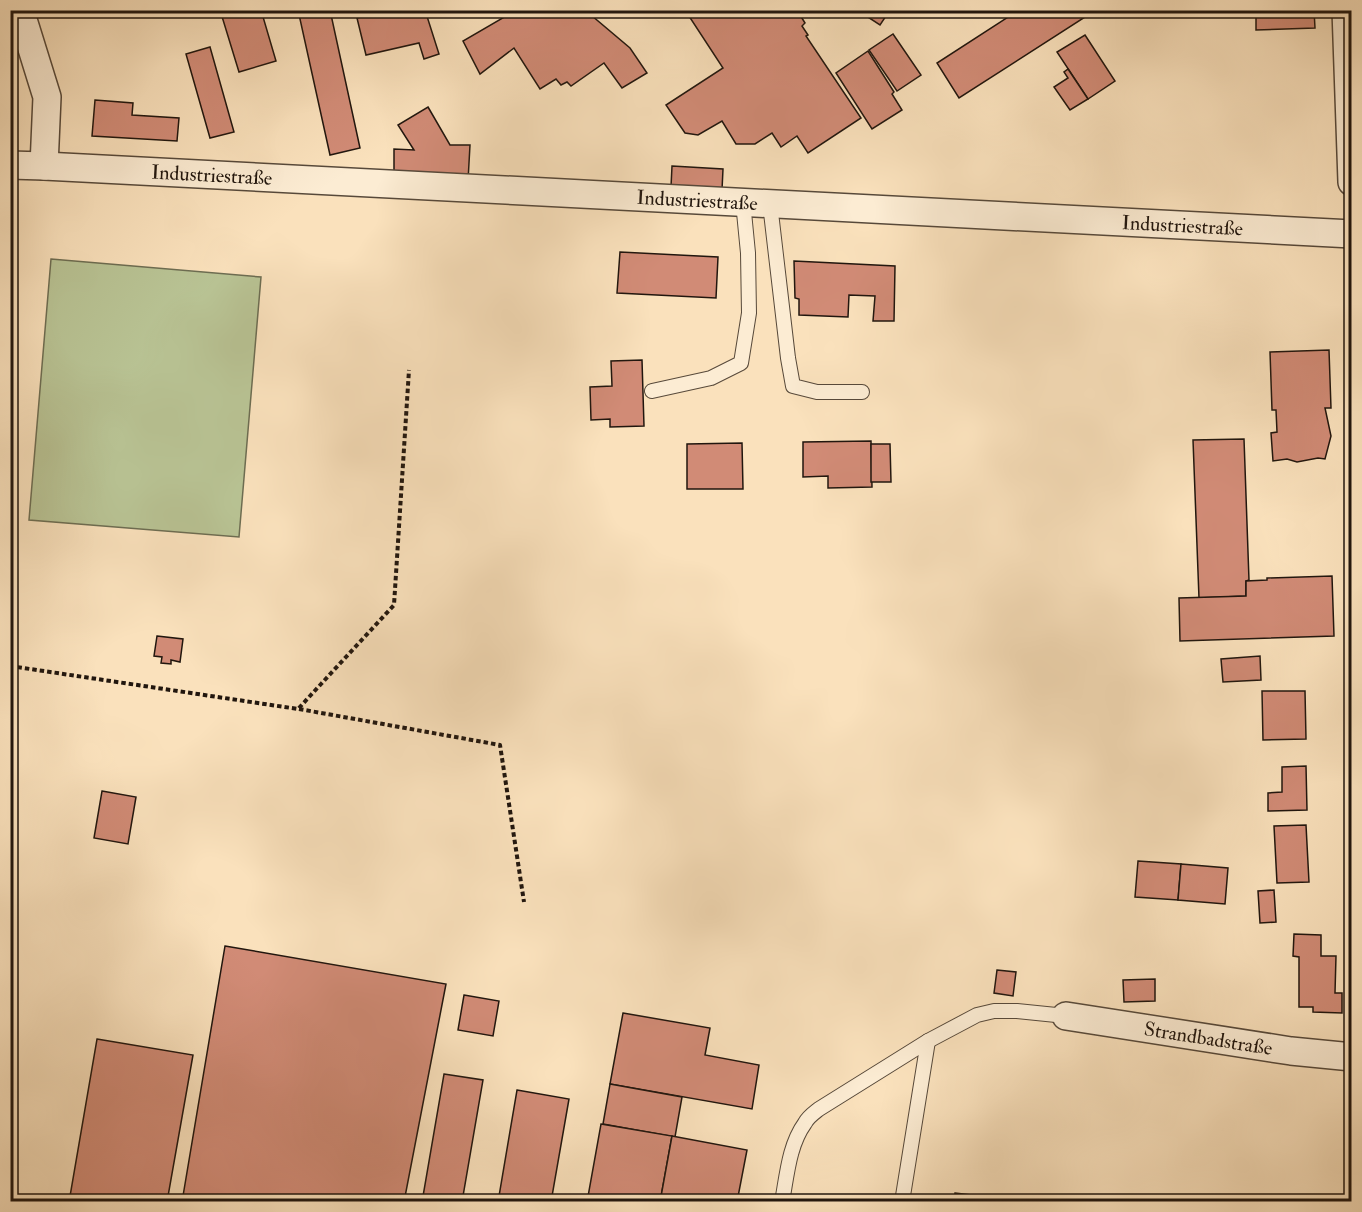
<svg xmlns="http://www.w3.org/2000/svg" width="1362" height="1212" font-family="'IM FELL Double Pica',serif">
<rect width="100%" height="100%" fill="#fae1bc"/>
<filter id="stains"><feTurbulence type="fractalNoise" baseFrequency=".00333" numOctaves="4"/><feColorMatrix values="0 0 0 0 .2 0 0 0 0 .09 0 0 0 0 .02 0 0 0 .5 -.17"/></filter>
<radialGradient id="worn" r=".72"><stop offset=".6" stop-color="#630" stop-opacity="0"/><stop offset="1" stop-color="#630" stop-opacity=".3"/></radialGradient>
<polygon fill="#b9c495" stroke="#6d6d52" stroke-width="1.5" points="51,259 261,277 239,537 29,520"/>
<g fill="#d18b76" stroke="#21160e" stroke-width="1.5">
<polygon points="220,10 261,10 276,61 239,72"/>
<polygon points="298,10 330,10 360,148 330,155"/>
<polygon points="389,10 425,10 439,54 424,59 419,43 366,55 357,18"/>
<polygon points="502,10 585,10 630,48 647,73 622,88 604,63 571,86 567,82 561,85 556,79 540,89 514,48 480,74 463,41 508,15"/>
<polygon points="685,10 797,10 805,23 802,26 808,35 806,36 861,118 808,153 797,136 781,147 772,133 755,144 736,144 722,121 698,135 685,133 666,105 723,68"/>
<polygon points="857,10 890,10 880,25"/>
<polygon points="1019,10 1096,10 959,98 937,63"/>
<polygon points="1256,10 1314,10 1315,28 1256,30"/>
<polygon points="893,34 921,75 897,91 869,50"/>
<polygon points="1085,35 1115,81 1088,99 1057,52"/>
<polygon points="210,47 234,132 210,138 186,54"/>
<polygon points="868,51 894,92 892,94 902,110 872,129 836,73"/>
<polygon points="1068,69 1088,99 1070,110 1054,87 1068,78 1064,72"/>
<polygon points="95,100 133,103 132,115 179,118 177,141 92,136"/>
<polygon points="428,107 450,145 470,145 468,181 394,179 394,149 414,150 398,125"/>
<polygon points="672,166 723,169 722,190 671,187"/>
<polygon points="620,252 718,257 716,298 617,293"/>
<polygon points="794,261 895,266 894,321 873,321 875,296 849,295 848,317 799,315 799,299 795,298"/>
<polygon points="1329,350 1331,408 1325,408 1331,436 1325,459 1318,458 1297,462 1287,459 1273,461 1271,433 1277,432 1276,410 1272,410 1270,352"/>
<polygon points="642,360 644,426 610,427 610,419 591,420 590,387 612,386 611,361"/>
<polygon points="1244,439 1249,580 1246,581 1246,596 1199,598 1193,440"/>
<polygon points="871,441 872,487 828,488 828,476 803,477 803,442"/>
<polygon points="742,443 743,489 687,489 687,444"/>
<polygon points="871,444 890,444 891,482 871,482"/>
<polygon points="1332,576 1334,636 1180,641 1179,598 1246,596 1246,581 1267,580 1267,578"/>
<polygon points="157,636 183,639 180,662 171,660 171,664 161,663 162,657 154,656"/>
<polygon points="1260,656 1261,680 1223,682 1221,659"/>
<polygon points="1262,691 1305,691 1306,739 1263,740"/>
<polygon points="1306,766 1307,810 1268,811 1268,793 1282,792 1282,767"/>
<polygon points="102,791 136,797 128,844 94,838"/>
<polygon points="1306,825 1309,882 1277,883 1274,826"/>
<polygon points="1138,861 1181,864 1178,900 1135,897"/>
<polygon points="1181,864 1228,868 1225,904 1178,900"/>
<polygon points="1274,890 1276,922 1260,923 1258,891"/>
<polygon points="1294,934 1321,935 1321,956 1336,956 1335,993 1342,993 1342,1013 1313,1012 1313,1007 1299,1007 1299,957 1293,956"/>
<polygon points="225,946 446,984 404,1202 182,1202"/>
<polygon points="997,970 1016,972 1013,996 994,993"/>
<polygon points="1155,979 1155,1001 1124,1002 1123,980"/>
<polygon points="464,995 499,1001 493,1036 458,1030"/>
<polygon points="623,1013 710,1028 705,1055 759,1065 752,1109 610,1084"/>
<polygon points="97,1039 193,1055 167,1202 69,1202"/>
<polygon points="444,1074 483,1080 462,1202 422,1202"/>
<polygon points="610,1084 682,1097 675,1137 603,1124"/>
<polygon points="517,1090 569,1099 551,1202 498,1202"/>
<polygon points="601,1124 672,1136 660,1202 587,1202"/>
<polygon points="672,1136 747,1150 737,1202 660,1202"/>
<polygon points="955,1193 979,1196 978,1202 954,1202"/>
</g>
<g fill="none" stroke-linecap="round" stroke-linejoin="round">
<defs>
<g id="service">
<polyline points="770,204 788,358 793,386 817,392 862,392"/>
<polyline points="652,391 711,378 741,363 749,313 748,253 743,202"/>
<path d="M782,1202C787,1175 789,1145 805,1123C808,1117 814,1113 819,1109L928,1041L977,1015L994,1011H1017L1066,1016"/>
<polyline points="902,1202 928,1041"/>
</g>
<g id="minor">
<polyline points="1346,10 1352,182"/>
<polyline points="10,165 44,166 47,97 20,10"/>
<path id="s1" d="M44,166L1352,234"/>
<path id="s2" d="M1066,1016L1291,1051L1352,1057"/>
</g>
</defs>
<use href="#service" stroke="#57493a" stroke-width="16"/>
<use href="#minor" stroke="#57493a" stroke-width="30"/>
<g stroke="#21160e" stroke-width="4" stroke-dasharray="4.5 3" stroke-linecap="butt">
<polyline points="10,666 298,709 394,605 409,370"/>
<polyline points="299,709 500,745 524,902"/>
</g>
<use href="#service" stroke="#fcecd3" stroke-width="14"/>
<use href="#minor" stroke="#fcecd3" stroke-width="27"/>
</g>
<g text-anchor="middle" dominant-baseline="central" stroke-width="5" stroke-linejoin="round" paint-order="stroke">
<g font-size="20" fill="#21160e" stroke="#fcecd3">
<text stroke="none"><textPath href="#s1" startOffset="168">Industriestraße</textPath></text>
<text stroke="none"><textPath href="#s1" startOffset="654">Industriestraße</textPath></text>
<text stroke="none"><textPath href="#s1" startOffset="1140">Industriestraße</textPath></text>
<text stroke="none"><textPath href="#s2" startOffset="144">Strandbadstraße</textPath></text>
</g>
</g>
<rect width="1362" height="1212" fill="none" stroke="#fae1bc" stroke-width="36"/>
<rect x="12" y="12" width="1338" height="1188" fill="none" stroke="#21160e" stroke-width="3"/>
<rect x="18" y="18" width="1326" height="1176" fill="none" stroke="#21160e" stroke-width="1.5"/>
<rect width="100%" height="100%" filter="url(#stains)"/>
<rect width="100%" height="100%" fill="url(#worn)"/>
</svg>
